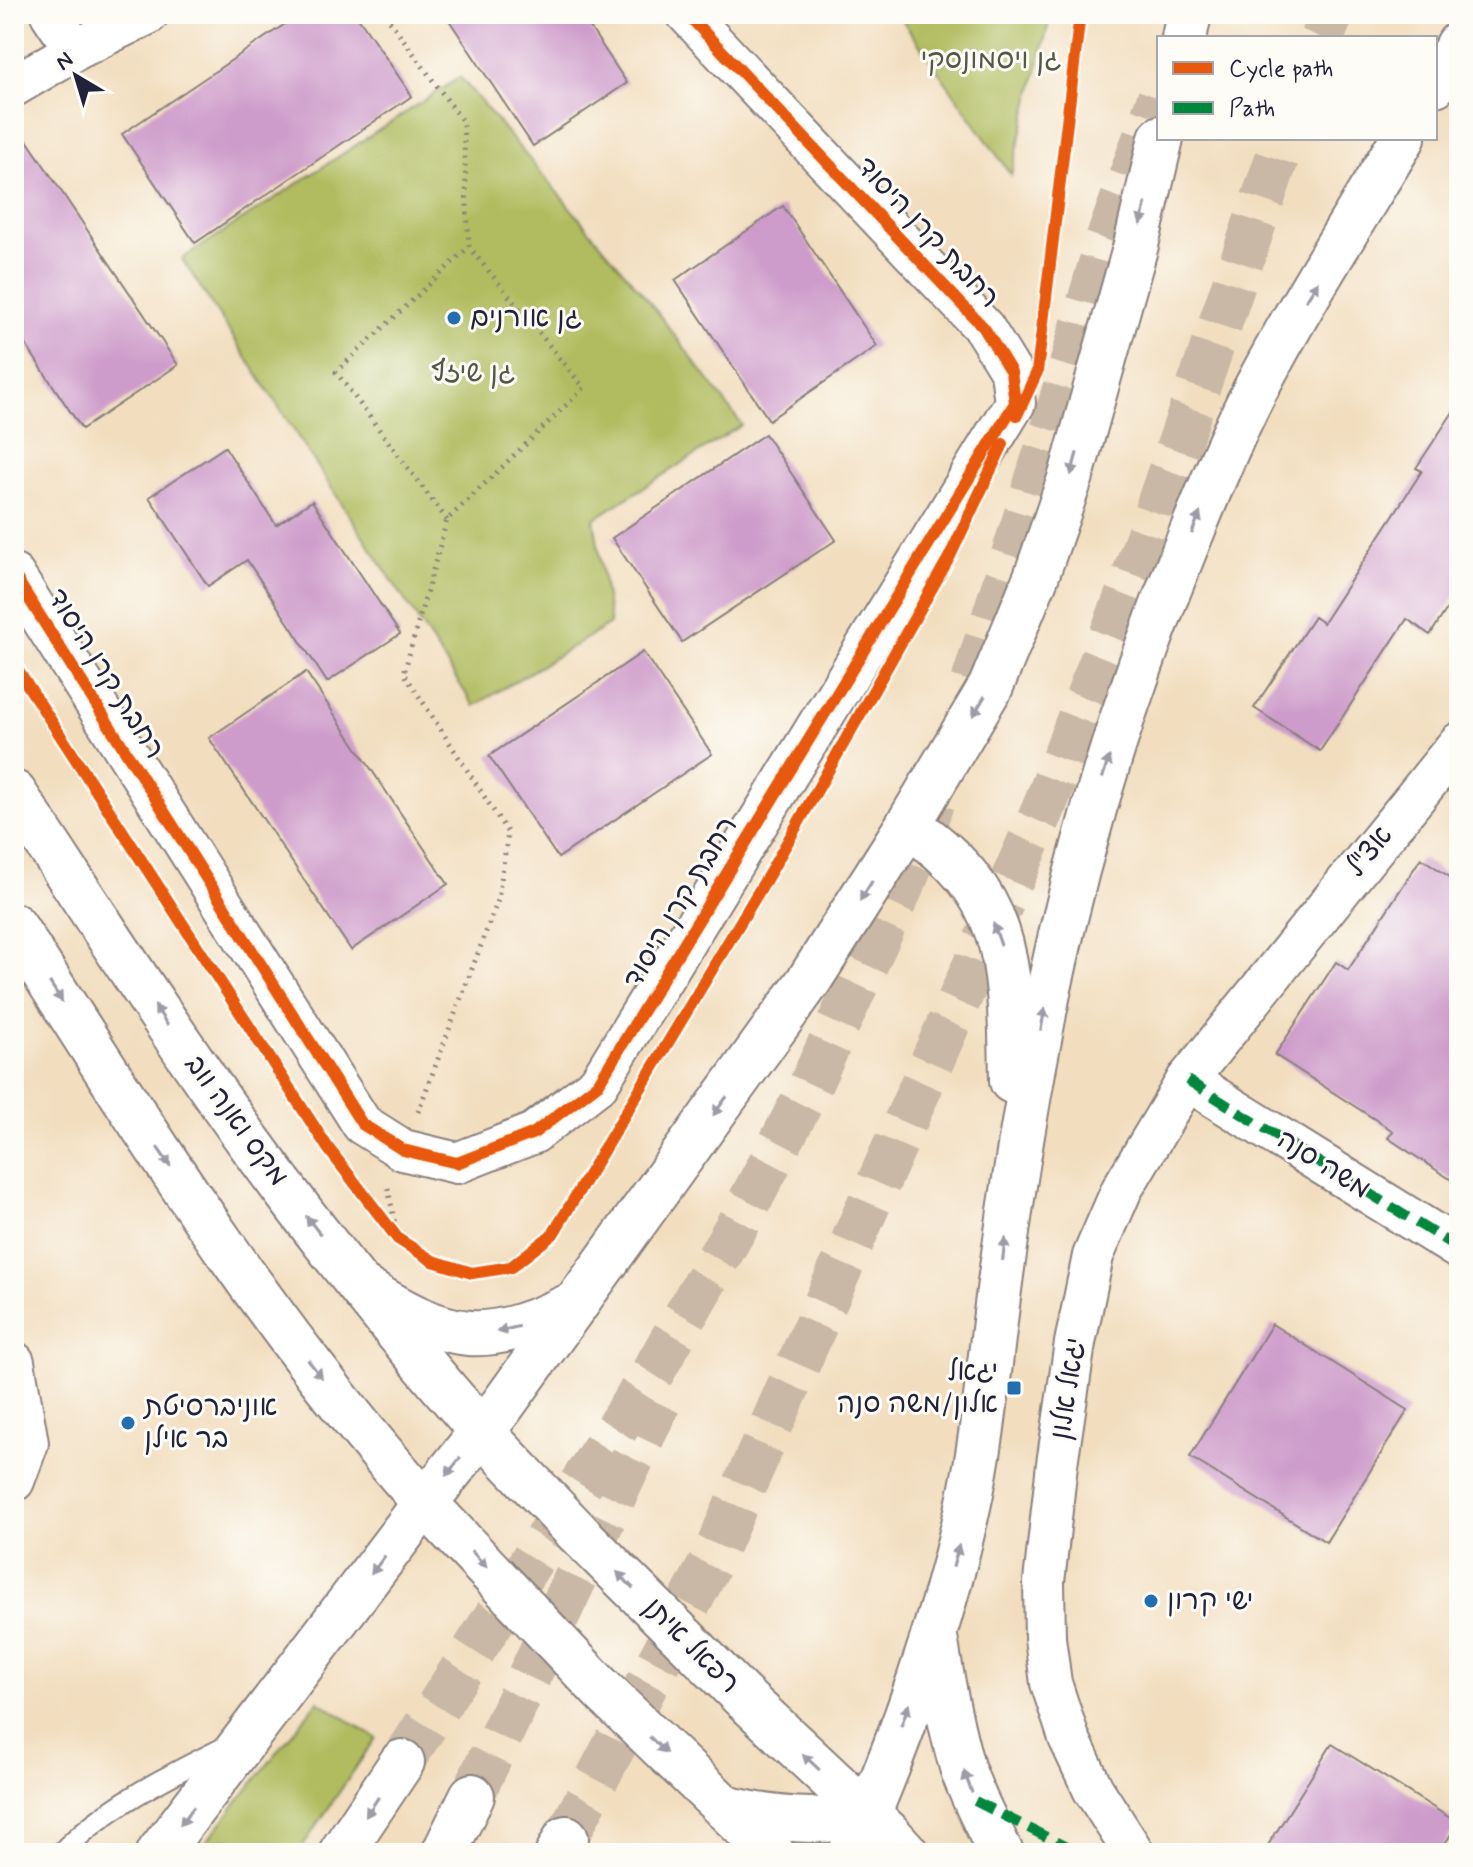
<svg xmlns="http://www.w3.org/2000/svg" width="1473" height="1867" font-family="Mynerve,'Playpen Sans Hebrew',sans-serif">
<rect width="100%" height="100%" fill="#fdfcf7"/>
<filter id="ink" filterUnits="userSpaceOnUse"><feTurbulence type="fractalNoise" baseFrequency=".0125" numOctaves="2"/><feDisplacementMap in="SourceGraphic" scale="16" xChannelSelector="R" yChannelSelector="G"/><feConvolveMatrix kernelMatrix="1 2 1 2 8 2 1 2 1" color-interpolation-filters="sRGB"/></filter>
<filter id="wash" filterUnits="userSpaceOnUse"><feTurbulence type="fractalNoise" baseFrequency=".006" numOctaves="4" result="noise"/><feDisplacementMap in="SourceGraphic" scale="32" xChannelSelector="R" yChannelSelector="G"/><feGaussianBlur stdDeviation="1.8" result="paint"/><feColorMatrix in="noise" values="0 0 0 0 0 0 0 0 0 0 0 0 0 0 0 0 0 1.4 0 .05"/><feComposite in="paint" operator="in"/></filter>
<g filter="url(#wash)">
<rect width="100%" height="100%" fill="#f2debf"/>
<g fill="#b0bc5e" stroke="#696f4c" stroke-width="2">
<polygon points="898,14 1051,14 1011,175"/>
<polygon points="460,77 649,301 742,425 594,519 610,624 474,706 182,259"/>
<polygon points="318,1701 376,1738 298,1853 197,1853"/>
</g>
<g id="blocks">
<g fill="#ce9ccb">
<polygon points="300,14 356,14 412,96 195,243 122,134"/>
<polygon points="445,14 581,14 627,83 533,146"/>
<polygon points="14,121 178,365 82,429 14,327"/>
<polygon points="783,206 877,346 769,420 675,280"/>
<polygon points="1459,403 1459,590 1430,635 1407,619 1320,751 1254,708 1314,617 1323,623 1422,471 1416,468"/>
<polygon points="765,434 836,540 682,642 612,538"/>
<polygon points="225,447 276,525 312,501 400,634 327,682 247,560 208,586 149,497"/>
<polygon points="643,652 712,754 558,858 489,756"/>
<polygon points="306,672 448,884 351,950 209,738"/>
<polygon points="1421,858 1459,883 1459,1185 1388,1138 1393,1131 1275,1055 1336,962 1348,970"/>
<polygon points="1272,1324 1408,1410 1326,1542 1190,1457"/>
<polygon points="1332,1744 1458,1823 1439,1853 1263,1853"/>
</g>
</g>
</g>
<g filter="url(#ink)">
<use href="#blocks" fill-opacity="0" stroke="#8a807d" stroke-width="2"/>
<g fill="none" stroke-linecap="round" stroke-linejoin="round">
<g stroke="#c8b8a5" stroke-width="44" stroke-dasharray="44 22" stroke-linecap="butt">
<polyline points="1322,38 1332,14"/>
<polyline points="973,682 1053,428 1106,243 1159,98"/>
<polyline points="402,1762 654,1370 739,1222 807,1092 907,876 933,800"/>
<polyline points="472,1796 659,1403"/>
<polyline points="566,1838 710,1564 1043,810 1128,592 1284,138"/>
</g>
<defs>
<path id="service" d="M61,1853C106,1806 168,1776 226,1747"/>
<g id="minor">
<polyline points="51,14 75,50"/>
<polyline points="14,86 75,50 148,14"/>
<polyline points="14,575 362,1124 403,1150 457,1163 534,1133 598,1084 1015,403 1011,372 984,328 687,14"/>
<polyline points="1187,1080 1459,1249"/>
<polyline points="14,1362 28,1443 14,1481"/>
<polyline points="1134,1853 1093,1789 1069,1738 1051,1683 1045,1638 1044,1582 1057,1464 1075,1343 1093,1256 1122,1189 1187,1080 1459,743"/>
</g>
<g id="tertiary">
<path d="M14,793C91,909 166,1026 247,1139C320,1240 400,1338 482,1432"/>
<path d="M14,926C141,1125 267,1328 425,1503"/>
</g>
<g id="secondary">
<polyline points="1184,38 1189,14"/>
<polyline points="1435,84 1459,44"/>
<path d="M908,825C1013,895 1010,966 1012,1081"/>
<path d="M361,1287C451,1342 481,1349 578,1302"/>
<polyline points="482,1432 578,1533 742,1696 887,1832 906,1853"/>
<polyline points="425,1503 602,1690 772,1853"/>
<path d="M935,1637C942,1681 950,1725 962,1767C972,1797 987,1825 1001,1853"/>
<path d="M725,1808C774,1820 818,1824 868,1815"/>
<polyline points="159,1853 425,1503 502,1406 810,979 908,825 991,686 1036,577 1071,476 1136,245 1161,138"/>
<path d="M851,1853C899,1748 943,1620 968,1507C984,1436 989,1363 999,1290C1012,1191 1028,1092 1048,993C1080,841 1126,693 1185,549C1207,495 1229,441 1255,390C1300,304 1353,221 1403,138"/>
</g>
<g id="motorway">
<polyline points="341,1853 402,1762"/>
<polyline points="444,1853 472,1796"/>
<polyline points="558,1853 566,1838"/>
</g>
</defs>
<use href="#service" stroke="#8a807d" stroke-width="24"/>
<use href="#minor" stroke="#8a807d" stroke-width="44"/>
<use href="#tertiary" stroke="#8a807d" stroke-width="48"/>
<use href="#secondary" stroke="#8a807d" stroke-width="48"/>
<use href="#motorway" stroke="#8a807d" stroke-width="48"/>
<g stroke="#8a807d" stroke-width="5" stroke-dasharray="2 6" stroke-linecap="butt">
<polyline points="385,14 463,122 469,247 336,372 447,520"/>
<polyline points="418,1112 498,900 508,833 404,673 447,520 584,388 469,247"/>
<polyline points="388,1188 398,1239"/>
</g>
<use href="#service" stroke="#fff" stroke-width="20"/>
<use href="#minor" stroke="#fff" stroke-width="40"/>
<use href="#tertiary" stroke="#fff" stroke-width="44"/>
<use href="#secondary" stroke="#fff" stroke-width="44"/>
<use href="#motorway" stroke="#fff" stroke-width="44"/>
<g stroke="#00873e" stroke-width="10" stroke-dasharray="20 10" stroke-linecap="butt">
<polyline points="1187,1080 1459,1249"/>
<polyline points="1448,1242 1459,1225"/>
<polyline points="975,1801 1078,1853"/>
</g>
<defs>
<g id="cycleway">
<polyline points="1017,415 1037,372 1080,14"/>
<polyline points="14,575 362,1124 403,1150 457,1163 534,1133 598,1084 1015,403 1011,372 984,328 687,14"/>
<polyline points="14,664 328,1148 398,1239 433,1261 472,1273 511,1267 553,1234 771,871 950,556 1003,444"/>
</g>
</defs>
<use href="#cycleway" stroke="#fdfcf7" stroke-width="17"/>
<use href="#cycleway" stroke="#e8590c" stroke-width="12"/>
</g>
<defs><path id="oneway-solid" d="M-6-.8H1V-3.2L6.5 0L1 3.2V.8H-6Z" transform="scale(2)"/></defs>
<g fill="#9c9ca7">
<use href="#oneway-solid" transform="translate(1143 214) rotate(103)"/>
<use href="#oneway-solid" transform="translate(1312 291) rotate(-59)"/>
<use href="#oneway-solid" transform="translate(1074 464) rotate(105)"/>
<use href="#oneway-solid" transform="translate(1196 523) rotate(-68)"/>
<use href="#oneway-solid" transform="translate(979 706) rotate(121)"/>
<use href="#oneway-solid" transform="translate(1106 767) rotate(-72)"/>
<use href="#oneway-solid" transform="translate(866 891) rotate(122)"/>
<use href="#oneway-solid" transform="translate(997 934) rotate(-109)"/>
<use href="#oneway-solid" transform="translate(56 992) rotate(57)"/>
<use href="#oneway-solid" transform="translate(161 1015) rotate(-123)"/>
<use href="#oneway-solid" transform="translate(1043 1019) rotate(-79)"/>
<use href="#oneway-solid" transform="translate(720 1106) rotate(126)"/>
<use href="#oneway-solid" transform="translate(164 1157) rotate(56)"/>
<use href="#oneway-solid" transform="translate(313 1225) rotate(-128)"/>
<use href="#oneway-solid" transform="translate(1004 1249) rotate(-83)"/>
<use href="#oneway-solid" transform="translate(508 1329) rotate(167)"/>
<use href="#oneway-solid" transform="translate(315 1369) rotate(52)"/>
<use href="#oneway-solid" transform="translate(453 1467) rotate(129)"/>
<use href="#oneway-solid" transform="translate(956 1556) rotate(-75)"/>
<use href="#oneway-solid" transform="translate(479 1559) rotate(47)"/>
<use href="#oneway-solid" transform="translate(378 1565) rotate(127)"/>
<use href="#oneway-solid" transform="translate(625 1580) rotate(-135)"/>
<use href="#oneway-solid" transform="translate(905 1715) rotate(-70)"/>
<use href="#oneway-solid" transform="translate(658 1745) rotate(44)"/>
<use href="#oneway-solid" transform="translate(811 1762) rotate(-137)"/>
<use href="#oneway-solid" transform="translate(968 1782) rotate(-110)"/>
<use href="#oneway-solid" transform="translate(372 1807) rotate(123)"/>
<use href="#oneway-solid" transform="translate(187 1816) rotate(127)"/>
</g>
</g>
<g fill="#1f6fb2" stroke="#fdfcf7" stroke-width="3">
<circle cx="454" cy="318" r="8"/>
<rect x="1006" y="1380" width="16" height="16" rx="4"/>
<circle cx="128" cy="1423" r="8"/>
<circle cx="1151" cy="1601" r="8"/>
</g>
<g text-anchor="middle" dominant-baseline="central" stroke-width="6" stroke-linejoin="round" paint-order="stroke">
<g font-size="28" fill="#545847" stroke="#fdfcf7">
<text x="991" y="60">גן ויסמונסקי</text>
<text x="473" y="373">גן שיזף</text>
</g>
<g font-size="28" fill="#22223b" stroke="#fdfcf7">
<text transform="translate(927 233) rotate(47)">רחבת קרן היסוד</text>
<text transform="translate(105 674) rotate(58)">רחבת קרן היסוד</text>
<text transform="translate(1370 852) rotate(-51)">אצ"ל</text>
<text transform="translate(681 903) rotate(-59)">רחבת קרן היסוד</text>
<text transform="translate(236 1121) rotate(54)">מקס ואנה ווב</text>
<text transform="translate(1323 1165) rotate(32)">משה סנה</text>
<text transform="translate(1069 1389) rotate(-81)">יגאל אלון</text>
<text transform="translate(691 1646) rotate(45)">רפאל איתן</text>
</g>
<g font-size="28" fill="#22223b" stroke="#fdfcf7" text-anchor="start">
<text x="470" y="318">גן אורנים</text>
<text x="998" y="1372" text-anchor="end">יגאל<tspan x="998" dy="32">אלון/משה סנה</tspan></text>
<text x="144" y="1407">אוניברסיטת<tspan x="144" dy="32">בר אילן</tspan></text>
<text x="1167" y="1601">ישי קרון</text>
</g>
</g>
<rect width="1473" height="1867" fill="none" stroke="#fdfcf7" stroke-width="48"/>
<rect x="1157" y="36" width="280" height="104" fill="#fdfcf7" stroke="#a5a5ac" stroke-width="2"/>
<rect x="1173" y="62" width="40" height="12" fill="#e8590c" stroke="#a5a5ac" stroke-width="2"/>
<text x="1229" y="76" font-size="24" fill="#22223b">Cycle path</text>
<rect x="1173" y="102" width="40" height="12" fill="#00873e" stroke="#a5a5ac" stroke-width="2"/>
<text x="1229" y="116" font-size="24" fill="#22223b">Path</text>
<g transform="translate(76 76) rotate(322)" stroke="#fdfcf7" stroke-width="6" paint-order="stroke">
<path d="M0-6L14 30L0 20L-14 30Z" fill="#22223b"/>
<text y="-12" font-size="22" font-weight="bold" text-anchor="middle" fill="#22223b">N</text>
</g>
</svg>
